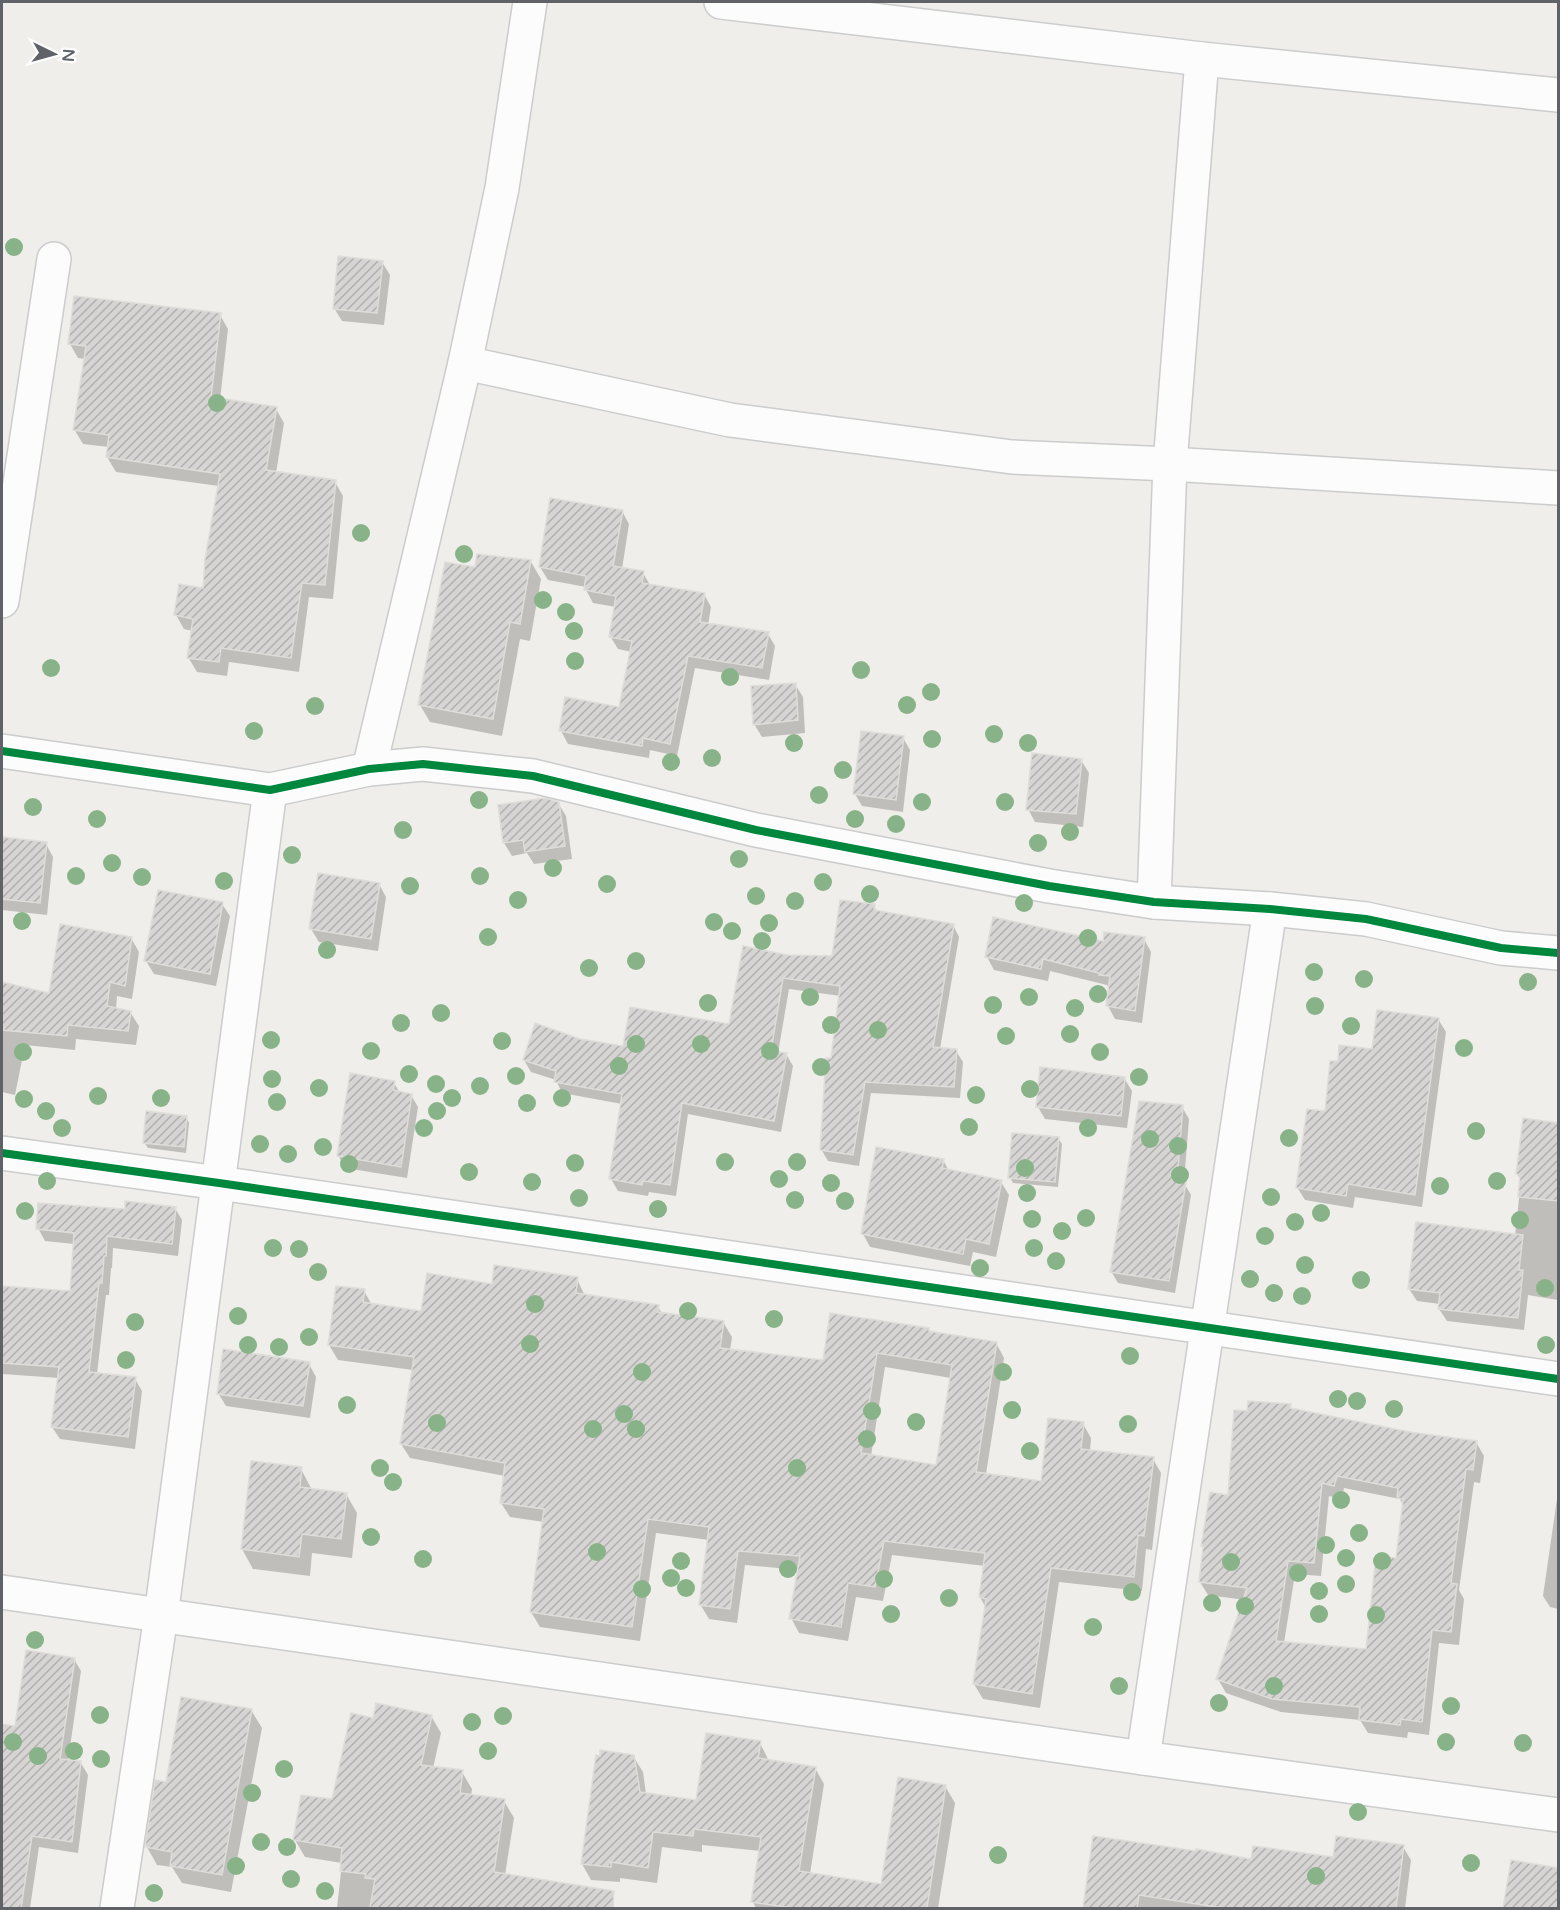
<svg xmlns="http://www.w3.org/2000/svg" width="1560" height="1910" font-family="'Varela Round',sans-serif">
<defs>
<pattern id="building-hatch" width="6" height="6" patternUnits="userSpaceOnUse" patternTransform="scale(1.5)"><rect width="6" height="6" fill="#d6d5d3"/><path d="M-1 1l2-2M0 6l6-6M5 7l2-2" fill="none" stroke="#b1b0af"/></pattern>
</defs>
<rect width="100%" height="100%" fill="#efeeea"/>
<g fill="#0003" fill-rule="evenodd">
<polygon points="382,262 390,275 384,325 342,321 334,308"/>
<polygon points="220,315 228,329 220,400 276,409 284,423 276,473 335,482 343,496 333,599 309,597 299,672 229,662 227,676 197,672 188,657 193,631 184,629 176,615 204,590 219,486 116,472 107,457 109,447 83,444 74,429 85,359 78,358 70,344"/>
<polygon points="622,511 629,524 622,569 643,573 650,585 704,594 711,607 708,625 768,634 775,646 769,680 695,668 677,756 650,750 649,758 568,744 561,731 620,708 632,652 618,649 610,636 616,607 593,603 586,590 586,587 548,580 540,567"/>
<polygon points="531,562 541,579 530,641 520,639 502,736 430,722 420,705 476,569"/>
<polygon points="795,684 803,697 805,733 762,737 754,724"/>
<polygon points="903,738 910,750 903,812 862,806 855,794"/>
<polygon points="1081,760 1089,773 1083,827 1035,822 1028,809"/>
<polygon points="558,803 566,816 572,859 534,864 527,853 512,856 504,843"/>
<polygon points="2,839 46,844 53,857 47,915 2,910"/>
<polygon points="379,884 386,897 378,951 319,942 311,929"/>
<polygon points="222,904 230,916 216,986 154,974 146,961"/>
<polygon points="874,906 877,912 953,925 959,937 940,1049 956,1051 963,1062 960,1098 871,1093 859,1166 828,1161 821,1149 841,996 789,989 778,1053 786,1054 793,1066 781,1132 688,1114 676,1196 649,1192 648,1196 618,1191 611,1179 622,1104 562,1093 556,1080 531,1072 524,1060 580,1040 624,1048 730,1026 787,956 834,958"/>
<polygon points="131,938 139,952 132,999 117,996 116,1009 130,1012 139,1026 136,1045 76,1039 75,1050 25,1045 15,1095 2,1092 2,984 50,995"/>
<polygon points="1144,939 1151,952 1142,1023 1115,1019 1108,1006 1110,988 1107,985 1050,971 1048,981 994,970 987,957"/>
<polygon points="1438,1019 1446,1032 1422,1207 1355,1197 1353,1208 1305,1200 1297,1187 1327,1113 1374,1051"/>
<polygon points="1124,1078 1132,1091 1127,1128 1045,1119 1038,1107"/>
<polygon points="394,1083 400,1093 411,1095 418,1107 407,1178 345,1168 338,1155"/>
<polygon points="1182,1107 1189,1119 1184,1183 1191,1195 1175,1293 1118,1283 1111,1271"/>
<polygon points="186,1117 189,1123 186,1153 148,1148 144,1142"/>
<polygon points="1524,1120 1558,1125 1558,1300 1528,1295 1524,1330 1447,1321 1439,1309 1440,1304 1417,1301 1409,1289 1515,1236 1521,1180 1517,1174"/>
<polygon points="1058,1138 1062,1144 1058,1187 1013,1183 1010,1177"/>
<polygon points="943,1160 949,1171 1001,1182 1009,1195 996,1257 973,1252 970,1266 870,1247 863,1234"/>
<polygon points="175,1208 182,1220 178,1256 113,1248 112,1268 111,1268 109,1295 106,1295 97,1374 135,1379 142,1391 135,1449 60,1439 52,1427 59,1378 2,1374 2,1287 71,1293 74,1244 45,1241 38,1228 126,1210"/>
<path d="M577,1279L585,1296L658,1307L663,1315L723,1322L732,1337L730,1351L824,1362L930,1333L996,1343L1004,1358L986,1474L1042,1482L1083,1424L1091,1438L1090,1452L1153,1459L1161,1473L1152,1550L1146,1549L1142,1591L1059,1582L1040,1708L983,1699L974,1684L986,1608L980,1597L985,1566L892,1555L883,1601L856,1597L848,1641L799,1633L791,1618L799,1570L745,1565L737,1623L709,1619L700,1604L709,1540L656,1533L640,1641L540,1627L531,1612L544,1522L510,1517L501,1503L505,1476L410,1458L401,1444L413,1370L338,1360L329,1345L364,1291L372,1305L422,1312L493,1285ZM885,1367L951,1378L937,1467L871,1456Z"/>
<polygon points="309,1364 316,1377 310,1418 226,1406 218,1393"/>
<path d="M1290,1406L1292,1410L1410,1434L1476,1442L1484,1456L1480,1483L1474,1482L1459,1590L1464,1599L1459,1645L1439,1643L1429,1735L1408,1732L1407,1738L1368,1733L1360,1720L1281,1712L1226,1693L1218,1679L1245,1600L1208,1595L1200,1582L1230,1497L1248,1412ZM1344,1488L1400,1499L1404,1507L1397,1559L1368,1650L1284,1643L1295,1574L1321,1576L1329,1496L1342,1499Z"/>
<polygon points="252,1463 301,1469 312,1490 346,1494 357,1513 352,1558 312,1553 310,1576 253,1569 242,1549"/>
<polygon points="1558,1492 1558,1609 1550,1607 1543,1596"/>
<polygon points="74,1659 81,1671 68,1761 81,1763 88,1775 78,1853 39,1847 30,1908 2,1908 2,1725 16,1727"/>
<polygon points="251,1710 262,1728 231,1892 182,1883 172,1867 157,1865 147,1847 167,1784"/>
<polygon points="431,1716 441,1733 433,1768 462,1772 472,1789 471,1796 504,1801 514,1818 505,1875 576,1902 575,1908 337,1908 342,1863 305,1857 295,1840 333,1801 374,1720"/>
<polygon points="760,1743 769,1761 815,1768 824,1784 810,1874 882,1886 945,1786 955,1803 938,1908 756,1908 753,1902 761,1851 702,1845 702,1852 662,1847 657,1883 620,1878 620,1882 591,1880 582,1864 633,1756 643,1772 646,1794 697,1802"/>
<polygon points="1095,1838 1252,1861 1334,1859 1403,1847 1411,1860 1405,1908 1085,1908"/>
<polygon points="1512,1862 1558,1869 1558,1908 1505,1908"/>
</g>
<g fill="url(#building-hatch)" stroke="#deddd9" stroke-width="1.5" fill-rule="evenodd">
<polygon points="338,256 383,261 377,313 333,309"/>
<polygon points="74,296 221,313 211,397 277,407 266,470 336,480 325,585 302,583 291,658 221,648 219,662 187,658 193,619 174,615 179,584 203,588 205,559 220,474 106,457 109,435 73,430 86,346 68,344"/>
<polygon points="550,498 623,510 613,566 644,571 642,583 705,593 700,622 769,632 762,668 688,656 670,744 643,738 642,746 559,731 565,697 619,707 632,641 609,637 616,596 584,590 586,576 539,567"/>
<polygon points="477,554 531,560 520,624 510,622 493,719 418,705 445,562 475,567"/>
<polygon points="796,683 798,720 753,725 751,686"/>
<polygon points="861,731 904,736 896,800 853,794"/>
<polygon points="1032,753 1082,759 1076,814 1026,810"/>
<polygon points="545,798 559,802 565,846 525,852 523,840 503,843 498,805"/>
<polygon points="2,837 47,842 40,903 2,899"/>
<polygon points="318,873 380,883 371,939 309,929"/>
<polygon points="158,890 223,902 210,974 144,961"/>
<polygon points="840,900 875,904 874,910 954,924 933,1047 957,1049 954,1087 865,1082 853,1155 820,1150 826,1058 831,1058 840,986 783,978 771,1051 787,1053 774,1121 682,1103 670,1185 643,1181 642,1185 609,1179 622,1094 554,1082 556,1071 523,1060 535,1023 580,1039 623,1046 630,1007 729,1024 743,946 787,955 832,956"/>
<polygon points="993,917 1103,941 1104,932 1145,937 1135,1011 1106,1006 1110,976 1099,975 1099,973 1043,959 1041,969 985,957"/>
<polygon points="60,924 132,937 125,986 110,982 107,1006 131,1011 128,1031 68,1025 67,1036 2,1030 2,982 49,993"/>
<polygon points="1377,1010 1439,1018 1415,1195 1348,1184 1346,1196 1296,1188 1307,1109 1325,1111 1330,1061 1338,1061 1339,1045 1372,1049"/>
<polygon points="1040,1067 1125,1077 1121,1116 1036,1107"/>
<polygon points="350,1073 395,1081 393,1090 412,1094 401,1167 337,1156"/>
<polygon points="1139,1101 1183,1105 1177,1181 1186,1182 1169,1281 1110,1272"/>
<polygon points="146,1111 187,1116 184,1147 143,1143"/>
<polygon points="1523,1118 1558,1123 1558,1201 1518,1197 1520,1175 1516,1174"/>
<polygon points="1012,1133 1059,1137 1055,1182 1008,1178"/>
<polygon points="876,1147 944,1159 942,1168 1002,1180 989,1244 966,1239 963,1254 861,1234"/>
<polygon points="125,1201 176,1207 172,1244 107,1236 106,1256 104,1256 102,1283 99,1283 89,1372 136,1377 128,1437 51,1427 59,1367 2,1363 2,1286 70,1291 74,1233 36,1229 38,1203 125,1209"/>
<polygon points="1416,1222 1523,1235 1519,1270 1523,1270 1518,1318 1438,1309 1440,1293 1408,1289"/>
<path d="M494,1265L578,1277L576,1293L659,1305L658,1312L724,1321L720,1348L823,1360L830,1313L929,1328V1331L997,1342L976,1472L1041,1481L1048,1418L1084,1422L1081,1449L1154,1457L1144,1536L1138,1535L1134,1577L1051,1568L1032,1694L973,1684L986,1599L979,1597L985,1553L884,1541L875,1587L848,1583L841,1627L789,1619L800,1556L738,1551L730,1609L699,1605L709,1527L648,1519L632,1627L530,1612L544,1509L500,1503L505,1463L400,1444L414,1357L328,1345L336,1286L365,1289L363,1302L421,1311L427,1273L492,1284ZM877,1353L952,1365L936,1465L861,1453Z"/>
<polygon points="223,1349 310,1362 303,1406 217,1394"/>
<path d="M1248,1401L1291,1404L1290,1408L1410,1432L1477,1441L1473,1470L1466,1469L1451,1583L1457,1584L1451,1632L1432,1630L1422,1722L1401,1719L1400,1725L1359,1720L1360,1707L1272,1699L1216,1679L1247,1588L1199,1582L1203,1546H1201L1210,1492L1228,1495L1234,1410L1247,1411ZM1337,1476L1398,1488L1397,1498L1403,1499L1396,1558L1376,1556L1366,1649L1276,1641L1288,1561L1314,1563L1322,1483L1334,1486Z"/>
<polygon points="251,1461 302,1467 300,1487 347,1493 341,1539 302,1534 299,1557 241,1549"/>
<polygon points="26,1650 75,1658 60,1759 81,1761 72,1842 32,1836 21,1908 2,1908 2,1724 15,1726"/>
<polygon points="181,1697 252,1709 222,1875 170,1866 172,1852 145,1847 155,1780 166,1782"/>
<polygon points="376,1703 432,1715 421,1765 463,1770 460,1793 505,1799 494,1872 614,1891 613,1908 370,1908 375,1879 365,1878 366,1874 340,1871 342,1848 293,1840 301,1795 332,1799 351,1713 373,1718"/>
<polygon points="706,1733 761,1741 758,1758 816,1767 799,1871 881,1884 898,1777 946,1785 927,1908 792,1908 751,1902 761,1837 694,1829 693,1836 653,1832 648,1868 611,1862 611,1867 581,1864 596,1755 600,1756 600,1750 634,1755 640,1792 696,1800"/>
<polygon points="1093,1836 1196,1851 1196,1849 1251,1859 1253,1846 1333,1857 1336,1836 1404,1845 1396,1908 1223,1908 1139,1895 1137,1908 1083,1908"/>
<polygon points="1511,1860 1558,1868 1558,1908 1503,1908"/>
</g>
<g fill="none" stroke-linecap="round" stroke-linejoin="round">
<defs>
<g id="minor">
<polyline points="721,2 1202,59 1558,95"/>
<polyline points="465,363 730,420 1012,457 1170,464 1558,488"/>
<polyline points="2,601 54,259"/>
<polyline points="2,751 270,790 369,769 423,764 533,776 756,830 1049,886 1154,902 1270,909 1366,919 1501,948 1558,953"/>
<polyline points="369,769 465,363 502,188 530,2"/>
<polyline points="1154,902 1170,464 1202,59"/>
<polyline points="2,1153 219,1183 1558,1379"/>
<polyline points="2,1592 1143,1758 1558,1815"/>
<polyline points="1143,1758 1270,909"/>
<polyline points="117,1908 161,1616 270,790"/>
</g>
</defs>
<use href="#minor" stroke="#cbcccc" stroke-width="36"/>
<use href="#minor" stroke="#fdfcfc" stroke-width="33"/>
<defs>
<g id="cycleway">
<polyline points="2,751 270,790 369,769 423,764 533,776 756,830 1049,886 1154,902 1270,909 1366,919 1501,948 1558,953"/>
<polyline points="2,1153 219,1183 1558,1379"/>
</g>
</defs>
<use href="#cycleway" stroke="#fff" stroke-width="11"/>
<use href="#cycleway" stroke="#00873e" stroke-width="8"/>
</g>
<g fill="#88b388">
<circle cx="14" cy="247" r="9"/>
<circle cx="217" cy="403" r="9"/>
<circle cx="361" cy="533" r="9"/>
<circle cx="464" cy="554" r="9"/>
<circle cx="543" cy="600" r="9"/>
<circle cx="566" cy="612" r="9"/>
<circle cx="574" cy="631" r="9"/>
<circle cx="575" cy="661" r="9"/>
<circle cx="51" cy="668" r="9"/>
<circle cx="861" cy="670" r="9"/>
<circle cx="730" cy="677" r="9"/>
<circle cx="931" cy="692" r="9"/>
<circle cx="907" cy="705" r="9"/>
<circle cx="315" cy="706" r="9"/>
<circle cx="254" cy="731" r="9"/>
<circle cx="994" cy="734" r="9"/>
<circle cx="932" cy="739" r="9"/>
<circle cx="794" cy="743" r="9"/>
<circle cx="1028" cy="743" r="9"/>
<circle cx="712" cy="758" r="9"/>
<circle cx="671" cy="762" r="9"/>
<circle cx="843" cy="770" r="9"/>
<circle cx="819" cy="795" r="9"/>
<circle cx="479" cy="800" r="9"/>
<circle cx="922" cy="802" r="9"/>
<circle cx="1005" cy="802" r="9"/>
<circle cx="33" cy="807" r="9"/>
<circle cx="97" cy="819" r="9"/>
<circle cx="855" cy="819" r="9"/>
<circle cx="896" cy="824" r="9"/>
<circle cx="403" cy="830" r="9"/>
<circle cx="1070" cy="832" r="9"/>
<circle cx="1038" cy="843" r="9"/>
<circle cx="292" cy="855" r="9"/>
<circle cx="739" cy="859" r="9"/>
<circle cx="112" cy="863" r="9"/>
<circle cx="553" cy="868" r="9"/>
<circle cx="76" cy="876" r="9"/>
<circle cx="480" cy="876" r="9"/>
<circle cx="142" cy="877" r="9"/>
<circle cx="224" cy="881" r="9"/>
<circle cx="823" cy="882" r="9"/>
<circle cx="607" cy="884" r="9"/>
<circle cx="410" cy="886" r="9"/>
<circle cx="870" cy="894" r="9"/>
<circle cx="756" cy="896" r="9"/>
<circle cx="518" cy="900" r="9"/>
<circle cx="795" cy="901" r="9"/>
<circle cx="1024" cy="903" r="9"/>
<circle cx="22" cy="921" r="9"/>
<circle cx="714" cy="922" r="9"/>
<circle cx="769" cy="923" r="9"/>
<circle cx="732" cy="931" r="9"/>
<circle cx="488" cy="937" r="9"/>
<circle cx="1088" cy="938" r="9"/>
<circle cx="762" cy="941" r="9"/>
<circle cx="327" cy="950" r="9"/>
<circle cx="636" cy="961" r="9"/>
<circle cx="589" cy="968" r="9"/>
<circle cx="1314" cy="972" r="9"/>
<circle cx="1364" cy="979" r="9"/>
<circle cx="1528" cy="982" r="9"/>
<circle cx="1098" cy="994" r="9"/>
<circle cx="810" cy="997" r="9"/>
<circle cx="1029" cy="997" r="9"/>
<circle cx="708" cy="1003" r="9"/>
<circle cx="993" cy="1005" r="9"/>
<circle cx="1315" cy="1006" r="9"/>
<circle cx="1075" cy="1008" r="9"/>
<circle cx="441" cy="1013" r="9"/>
<circle cx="401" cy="1023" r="9"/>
<circle cx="831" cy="1025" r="9"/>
<circle cx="1351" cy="1026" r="9"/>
<circle cx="878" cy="1030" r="9"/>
<circle cx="1070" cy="1034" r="9"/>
<circle cx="1006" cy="1036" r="9"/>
<circle cx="271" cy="1040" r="9"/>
<circle cx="502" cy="1041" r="9"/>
<circle cx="636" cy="1044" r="9"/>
<circle cx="701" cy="1044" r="9"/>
<circle cx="1464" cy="1048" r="9"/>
<circle cx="371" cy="1051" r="9"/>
<circle cx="770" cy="1051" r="9"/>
<circle cx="23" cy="1052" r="9"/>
<circle cx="1100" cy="1052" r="9"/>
<circle cx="619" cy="1066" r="9"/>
<circle cx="821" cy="1067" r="9"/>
<circle cx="409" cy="1074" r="9"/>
<circle cx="516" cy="1076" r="9"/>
<circle cx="1139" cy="1077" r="9"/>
<circle cx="272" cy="1079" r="9"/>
<circle cx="436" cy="1084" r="9"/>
<circle cx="480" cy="1086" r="9"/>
<circle cx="319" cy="1088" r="9"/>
<circle cx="1030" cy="1089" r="9"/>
<circle cx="976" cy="1095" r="9"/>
<circle cx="98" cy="1096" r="9"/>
<circle cx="161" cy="1098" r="9"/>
<circle cx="452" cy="1098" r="9"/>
<circle cx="562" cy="1098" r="9"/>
<circle cx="24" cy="1099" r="9"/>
<circle cx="277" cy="1102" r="9"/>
<circle cx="527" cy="1103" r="9"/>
<circle cx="46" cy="1111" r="9"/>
<circle cx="437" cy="1111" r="9"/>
<circle cx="969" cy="1127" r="9"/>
<circle cx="62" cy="1128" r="9"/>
<circle cx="424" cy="1128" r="9"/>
<circle cx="1088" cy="1128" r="9"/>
<circle cx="1476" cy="1131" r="9"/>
<circle cx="1289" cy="1138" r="9"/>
<circle cx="1150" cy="1139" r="9"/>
<circle cx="260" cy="1144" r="9"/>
<circle cx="1178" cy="1146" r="9"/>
<circle cx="323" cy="1147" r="9"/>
<circle cx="288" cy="1154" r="9"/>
<circle cx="725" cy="1162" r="9"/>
<circle cx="797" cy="1162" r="9"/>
<circle cx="575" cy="1163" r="9"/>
<circle cx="349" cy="1164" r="9"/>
<circle cx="1025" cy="1168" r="9"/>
<circle cx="469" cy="1172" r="9"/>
<circle cx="1180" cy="1175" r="9"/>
<circle cx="779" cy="1179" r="9"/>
<circle cx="47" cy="1181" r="9"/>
<circle cx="1497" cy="1181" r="9"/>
<circle cx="532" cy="1182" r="9"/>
<circle cx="831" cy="1183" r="9"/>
<circle cx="1440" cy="1186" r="9"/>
<circle cx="1027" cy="1193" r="9"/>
<circle cx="1271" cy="1197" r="9"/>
<circle cx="579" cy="1198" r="9"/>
<circle cx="795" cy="1200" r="9"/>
<circle cx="845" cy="1201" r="9"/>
<circle cx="658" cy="1209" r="9"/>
<circle cx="25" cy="1211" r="9"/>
<circle cx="1321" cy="1213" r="9"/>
<circle cx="1086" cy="1218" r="9"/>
<circle cx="1032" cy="1219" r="9"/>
<circle cx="1520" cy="1220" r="9"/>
<circle cx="1295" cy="1222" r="9"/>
<circle cx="1062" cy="1231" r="9"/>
<circle cx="1265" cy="1236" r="9"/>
<circle cx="273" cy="1248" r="9"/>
<circle cx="1034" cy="1248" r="9"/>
<circle cx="299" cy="1249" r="9"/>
<circle cx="1056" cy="1261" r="9"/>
<circle cx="1305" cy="1265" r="9"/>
<circle cx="980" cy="1268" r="9"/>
<circle cx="318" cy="1272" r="9"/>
<circle cx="1250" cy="1279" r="9"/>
<circle cx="1361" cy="1280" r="9"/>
<circle cx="1545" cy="1288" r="9"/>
<circle cx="1274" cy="1293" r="9"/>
<circle cx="1302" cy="1296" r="9"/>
<circle cx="535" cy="1304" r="9"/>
<circle cx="688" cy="1311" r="9"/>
<circle cx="238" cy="1316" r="9"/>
<circle cx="774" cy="1319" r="9"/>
<circle cx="135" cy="1322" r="9"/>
<circle cx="309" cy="1337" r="9"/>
<circle cx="530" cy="1344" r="9"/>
<circle cx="248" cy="1345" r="9"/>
<circle cx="1546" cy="1345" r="9"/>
<circle cx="279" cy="1347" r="9"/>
<circle cx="1130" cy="1356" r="9"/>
<circle cx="126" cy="1360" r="9"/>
<circle cx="642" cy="1372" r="9"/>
<circle cx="1003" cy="1372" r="9"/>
<circle cx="1338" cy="1399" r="9"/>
<circle cx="1357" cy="1401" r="9"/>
<circle cx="347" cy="1405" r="9"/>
<circle cx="1394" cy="1409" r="9"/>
<circle cx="1012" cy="1410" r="9"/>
<circle cx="872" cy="1411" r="9"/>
<circle cx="624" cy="1414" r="9"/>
<circle cx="916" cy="1422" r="9"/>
<circle cx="437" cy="1423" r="9"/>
<circle cx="1128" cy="1424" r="9"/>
<circle cx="593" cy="1429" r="9"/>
<circle cx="636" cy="1429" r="9"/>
<circle cx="867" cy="1439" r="9"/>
<circle cx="1030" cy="1451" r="9"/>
<circle cx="380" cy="1468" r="9"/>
<circle cx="797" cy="1468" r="9"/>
<circle cx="393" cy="1482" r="9"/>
<circle cx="1341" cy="1500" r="9"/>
<circle cx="1359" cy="1533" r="9"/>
<circle cx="371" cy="1537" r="9"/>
<circle cx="1326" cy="1545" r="9"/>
<circle cx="597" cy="1552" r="9"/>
<circle cx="1346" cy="1558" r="9"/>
<circle cx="423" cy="1559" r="9"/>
<circle cx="681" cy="1561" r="9"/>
<circle cx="1382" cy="1561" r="9"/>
<circle cx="1231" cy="1562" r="9"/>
<circle cx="788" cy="1569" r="9"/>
<circle cx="1298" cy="1573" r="9"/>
<circle cx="671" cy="1578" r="9"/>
<circle cx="884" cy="1579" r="9"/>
<circle cx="1346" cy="1584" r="9"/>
<circle cx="686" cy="1588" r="9"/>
<circle cx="642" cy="1589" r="9"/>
<circle cx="1319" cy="1591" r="9"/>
<circle cx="1132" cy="1592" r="9"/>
<circle cx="949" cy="1598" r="9"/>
<circle cx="1212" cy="1603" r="9"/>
<circle cx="1245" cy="1606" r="9"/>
<circle cx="891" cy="1614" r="9"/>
<circle cx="1319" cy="1614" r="9"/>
<circle cx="1376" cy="1615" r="9"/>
<circle cx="1093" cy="1627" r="9"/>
<circle cx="35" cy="1640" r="9"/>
<circle cx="1119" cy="1686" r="9"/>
<circle cx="1274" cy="1686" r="9"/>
<circle cx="1219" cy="1703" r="9"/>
<circle cx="1451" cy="1706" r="9"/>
<circle cx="100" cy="1715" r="9"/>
<circle cx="503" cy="1716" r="9"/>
<circle cx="472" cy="1722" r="9"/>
<circle cx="13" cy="1742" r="9"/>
<circle cx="1446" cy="1742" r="9"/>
<circle cx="1523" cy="1743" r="9"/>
<circle cx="74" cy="1751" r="9"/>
<circle cx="488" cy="1751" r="9"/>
<circle cx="38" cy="1756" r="9"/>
<circle cx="101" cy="1759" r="9"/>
<circle cx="284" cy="1769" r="9"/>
<circle cx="252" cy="1793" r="9"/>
<circle cx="1358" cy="1812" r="9"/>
<circle cx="261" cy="1842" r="9"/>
<circle cx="287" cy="1847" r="9"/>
<circle cx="998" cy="1855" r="9"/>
<circle cx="1471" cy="1863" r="9"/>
<circle cx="236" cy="1866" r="9"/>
<circle cx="1316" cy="1876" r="9"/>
<circle cx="291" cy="1879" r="9"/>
<circle cx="325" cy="1891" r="9"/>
<circle cx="154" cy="1893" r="9"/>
</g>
<rect width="1560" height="1910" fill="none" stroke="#5f6368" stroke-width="6"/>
<g transform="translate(54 54) rotate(95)" stroke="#ffffff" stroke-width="4.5" paint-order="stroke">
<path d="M0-4.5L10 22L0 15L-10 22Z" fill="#5f6368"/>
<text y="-9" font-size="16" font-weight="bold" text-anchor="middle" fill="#5f6368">N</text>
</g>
</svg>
